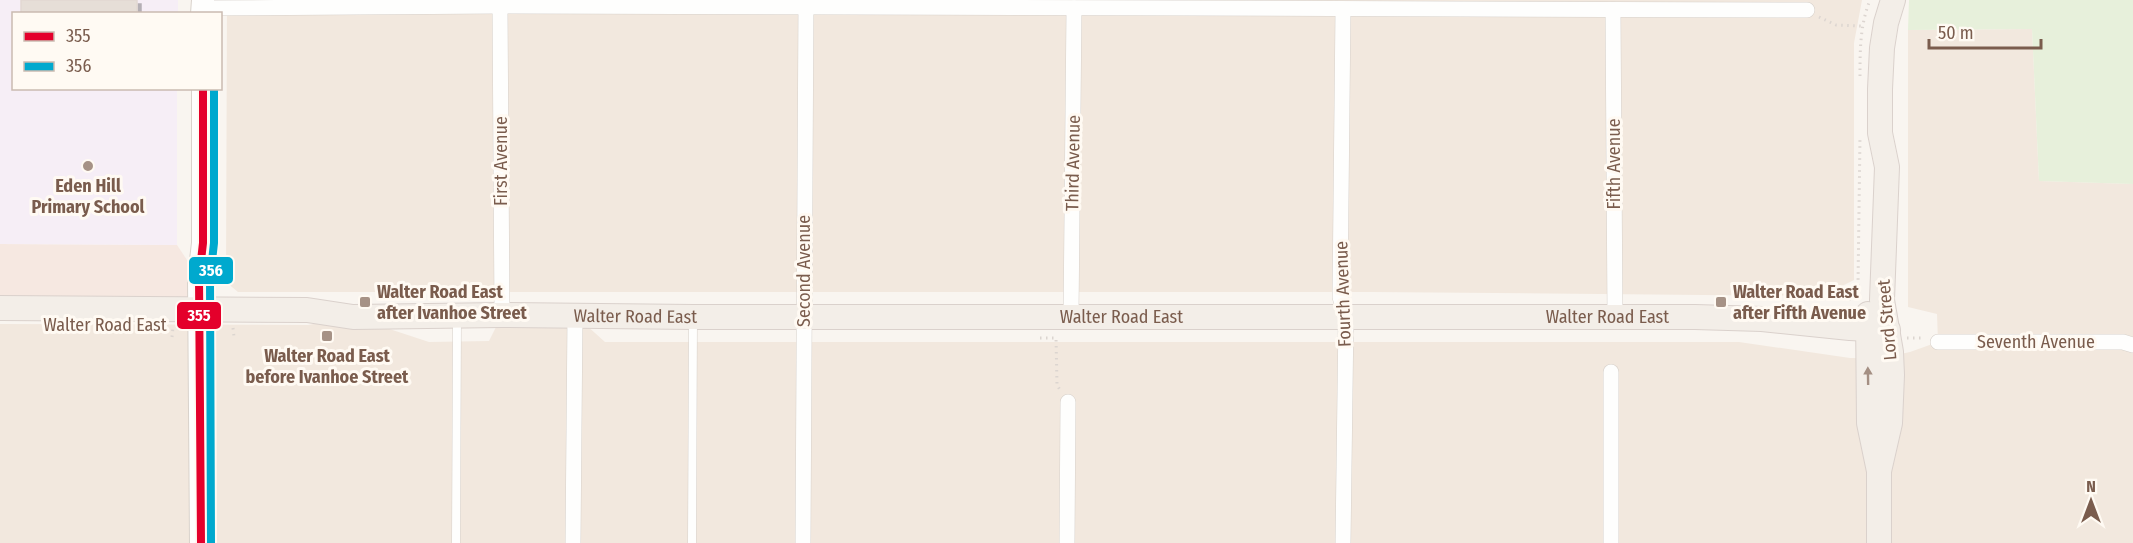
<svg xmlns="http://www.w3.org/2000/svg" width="2133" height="543" font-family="'Fira Sans Condensed',sans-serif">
<defs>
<filter id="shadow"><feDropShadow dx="4" dy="4" stdDeviation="0" flood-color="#0004"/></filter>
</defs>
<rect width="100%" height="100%" fill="#f9f5f0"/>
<g fill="#f2e8de">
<polygon points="227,0 1862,0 1854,43 1854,280 1822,296 1372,292 238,292 226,282"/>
<polygon points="2032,29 2039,181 2133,184 2133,543 0,543 0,324 308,325 353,317 429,342 489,341 502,315 575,315 605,342 1739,342 1850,358 1882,358 1910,352 1938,342 1937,314 1908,307 1908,30"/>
</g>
<polygon fill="#f6e8e1" points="0,244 177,245 199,278 200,310 0,308"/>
<polygon fill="#f6eef6" points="0,0 178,0 178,13 14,14 14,88 177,89 177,245 0,244"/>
<polygon fill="#e7f0db" points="1909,0 2133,0 2133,184 2039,181 2032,29 1908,30"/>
<rect fill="#e6ded7" stroke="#e2d8d2" stroke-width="1.5" filter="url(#shadow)" x="21" y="0" width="116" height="14"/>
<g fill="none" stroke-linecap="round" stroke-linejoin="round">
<defs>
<g id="lane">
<polyline points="456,543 457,319"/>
<polyline points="692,543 693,319"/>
</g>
<g id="street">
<polyline points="500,6 502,315"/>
<polyline points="202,8 500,6 1807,10"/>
<polyline points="1613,10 1615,318"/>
<polyline points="1071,318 1074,8"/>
<polyline points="1938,342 2123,342 2133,345"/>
<polyline points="573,543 575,315"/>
<polyline points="803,543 806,0"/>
<polyline points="1067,543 1068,402"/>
<polyline points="1343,543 1346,317 1340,297 1343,9"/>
<polyline points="1611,543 1611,372"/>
</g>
<g id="secondary">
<polyline points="202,14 203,0"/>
<polyline points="201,543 199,278 203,243 203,88"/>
</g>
<g id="primary">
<path id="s1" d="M0,308L307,310L353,317L502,315L693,317H1695L1762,319L1850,328L1888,330"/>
<polyline points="1868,314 1869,423 1879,471 1879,543"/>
<polyline points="1879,471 1890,423 1892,375 1891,352 1882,300 1887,167 1880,133 1880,89 1882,48 1886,23 1893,0"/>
</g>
</defs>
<use href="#lane" stroke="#d7d1cb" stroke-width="9"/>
<use href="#street" stroke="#d7d1cb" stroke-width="16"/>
<use href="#secondary" stroke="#d9d2cb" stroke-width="24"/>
<use href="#primary" stroke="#dad1cc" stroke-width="26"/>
<g stroke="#dcd5d0" stroke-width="3" stroke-dasharray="1.5 4.5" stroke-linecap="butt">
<polyline points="1819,17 1836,25 1862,26"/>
<path d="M1860,76C1860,50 1860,25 1870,0"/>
<polyline points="1849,300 1857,293 1858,284 1860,137"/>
<polyline points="233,328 234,337"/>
<polyline points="172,337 173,327"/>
<polyline points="1040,338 1056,338 1057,385 1060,390"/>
<polyline points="1907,338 1924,338"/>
</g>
<use href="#lane" stroke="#fefefd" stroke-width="8"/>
<use href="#street" stroke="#fefefd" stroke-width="15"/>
<use href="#secondary" stroke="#fefefd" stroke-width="22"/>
<use href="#primary" stroke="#f3eee8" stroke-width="24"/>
<defs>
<polyline id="bus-1" points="201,543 199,278 203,243 203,88"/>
<polyline id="bus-2" points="211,543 210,279 214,243 214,88"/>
</defs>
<use href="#bus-1" stroke="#fffaf3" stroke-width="12"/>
<use href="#bus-2" stroke="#fffaf3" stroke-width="12"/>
<use href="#bus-1" stroke="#e4002b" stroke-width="8"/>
<use href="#bus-2" stroke="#00a9ce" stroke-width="8"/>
</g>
<defs><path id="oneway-solid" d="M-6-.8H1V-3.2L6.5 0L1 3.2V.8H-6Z" transform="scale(1.5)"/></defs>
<use fill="#a48f83" href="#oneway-solid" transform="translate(1868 376) rotate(-91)"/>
<g fill="#a69286" stroke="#fffaf3" stroke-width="2">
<circle cx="88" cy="166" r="6"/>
<rect x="359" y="296" width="12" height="12" rx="3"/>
<rect x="1715" y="296" width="12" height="12" rx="3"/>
<rect x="321" y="330" width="12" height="12" rx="3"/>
</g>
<g text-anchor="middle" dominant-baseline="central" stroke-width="6" stroke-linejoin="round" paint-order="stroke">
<g font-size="18" fill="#7a5c4d" stroke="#fffaf3">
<text transform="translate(501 161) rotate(-90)">First Avenue</text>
<text transform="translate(1073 163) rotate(-89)">Third Avenue</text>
<text transform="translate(1614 164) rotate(-90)">Fifth Avenue</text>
<text transform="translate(804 271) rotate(-90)">Second Avenue</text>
<text transform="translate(1343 294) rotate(-92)">Fourth Avenue</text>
<text stroke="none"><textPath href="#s1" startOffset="636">Walter Road East</textPath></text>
<text stroke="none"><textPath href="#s1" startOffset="1122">Walter Road East</textPath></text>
<text stroke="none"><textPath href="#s1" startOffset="1608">Walter Road East</textPath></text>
<text transform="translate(1887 320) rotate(-95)">Lord Street</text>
<text x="105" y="325">Walter Road East</text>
<text x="2036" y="342">Seventh Avenue</text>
</g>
<g font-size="18" font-weight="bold" fill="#7a5c4d" stroke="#fffaf3">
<text x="88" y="186">Eden Hill<tspan x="88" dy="21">Primary School</tspan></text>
<text x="377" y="292" text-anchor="start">Walter Road East<tspan x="377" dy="21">after Ivanhoe Street</tspan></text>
<text x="1733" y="292" text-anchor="start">Walter Road East<tspan x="1733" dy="21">after Fifth Avenue</tspan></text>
<text x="327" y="356">Walter Road East<tspan x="327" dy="21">before Ivanhoe Street</tspan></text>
</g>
</g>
<g stroke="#fffaf3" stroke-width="2">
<rect x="188" y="256" width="46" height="29" rx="6" fill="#00a9ce"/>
<rect x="176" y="301" width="46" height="29" rx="6" fill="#e4002b"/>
</g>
<g font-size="16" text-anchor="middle" font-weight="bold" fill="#fff">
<text x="211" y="276">356</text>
<text x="199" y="321">355</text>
</g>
<rect x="12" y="12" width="210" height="78" fill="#fffaf3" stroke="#cabbb1" stroke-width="1.5"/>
<rect x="24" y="32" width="30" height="9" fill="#e4002b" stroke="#cabbb1" stroke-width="1.5"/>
<text x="66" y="42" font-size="18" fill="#7a5c4d">355</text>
<rect x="24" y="62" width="30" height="9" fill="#00a9ce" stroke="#cabbb1" stroke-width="1.5"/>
<text x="66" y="72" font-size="18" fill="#7a5c4d">356</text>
<g transform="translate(2091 501)" stroke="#fffaf3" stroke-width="4.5" paint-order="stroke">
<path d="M0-4.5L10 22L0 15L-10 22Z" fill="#7a5c4d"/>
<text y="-9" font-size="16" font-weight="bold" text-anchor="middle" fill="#7a5c4d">N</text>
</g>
<path d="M1929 39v9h112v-9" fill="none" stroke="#7a5c4d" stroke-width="3"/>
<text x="1938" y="39" font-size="18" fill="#7a5c4d" stroke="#fffaf3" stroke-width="4.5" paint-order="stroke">50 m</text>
</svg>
